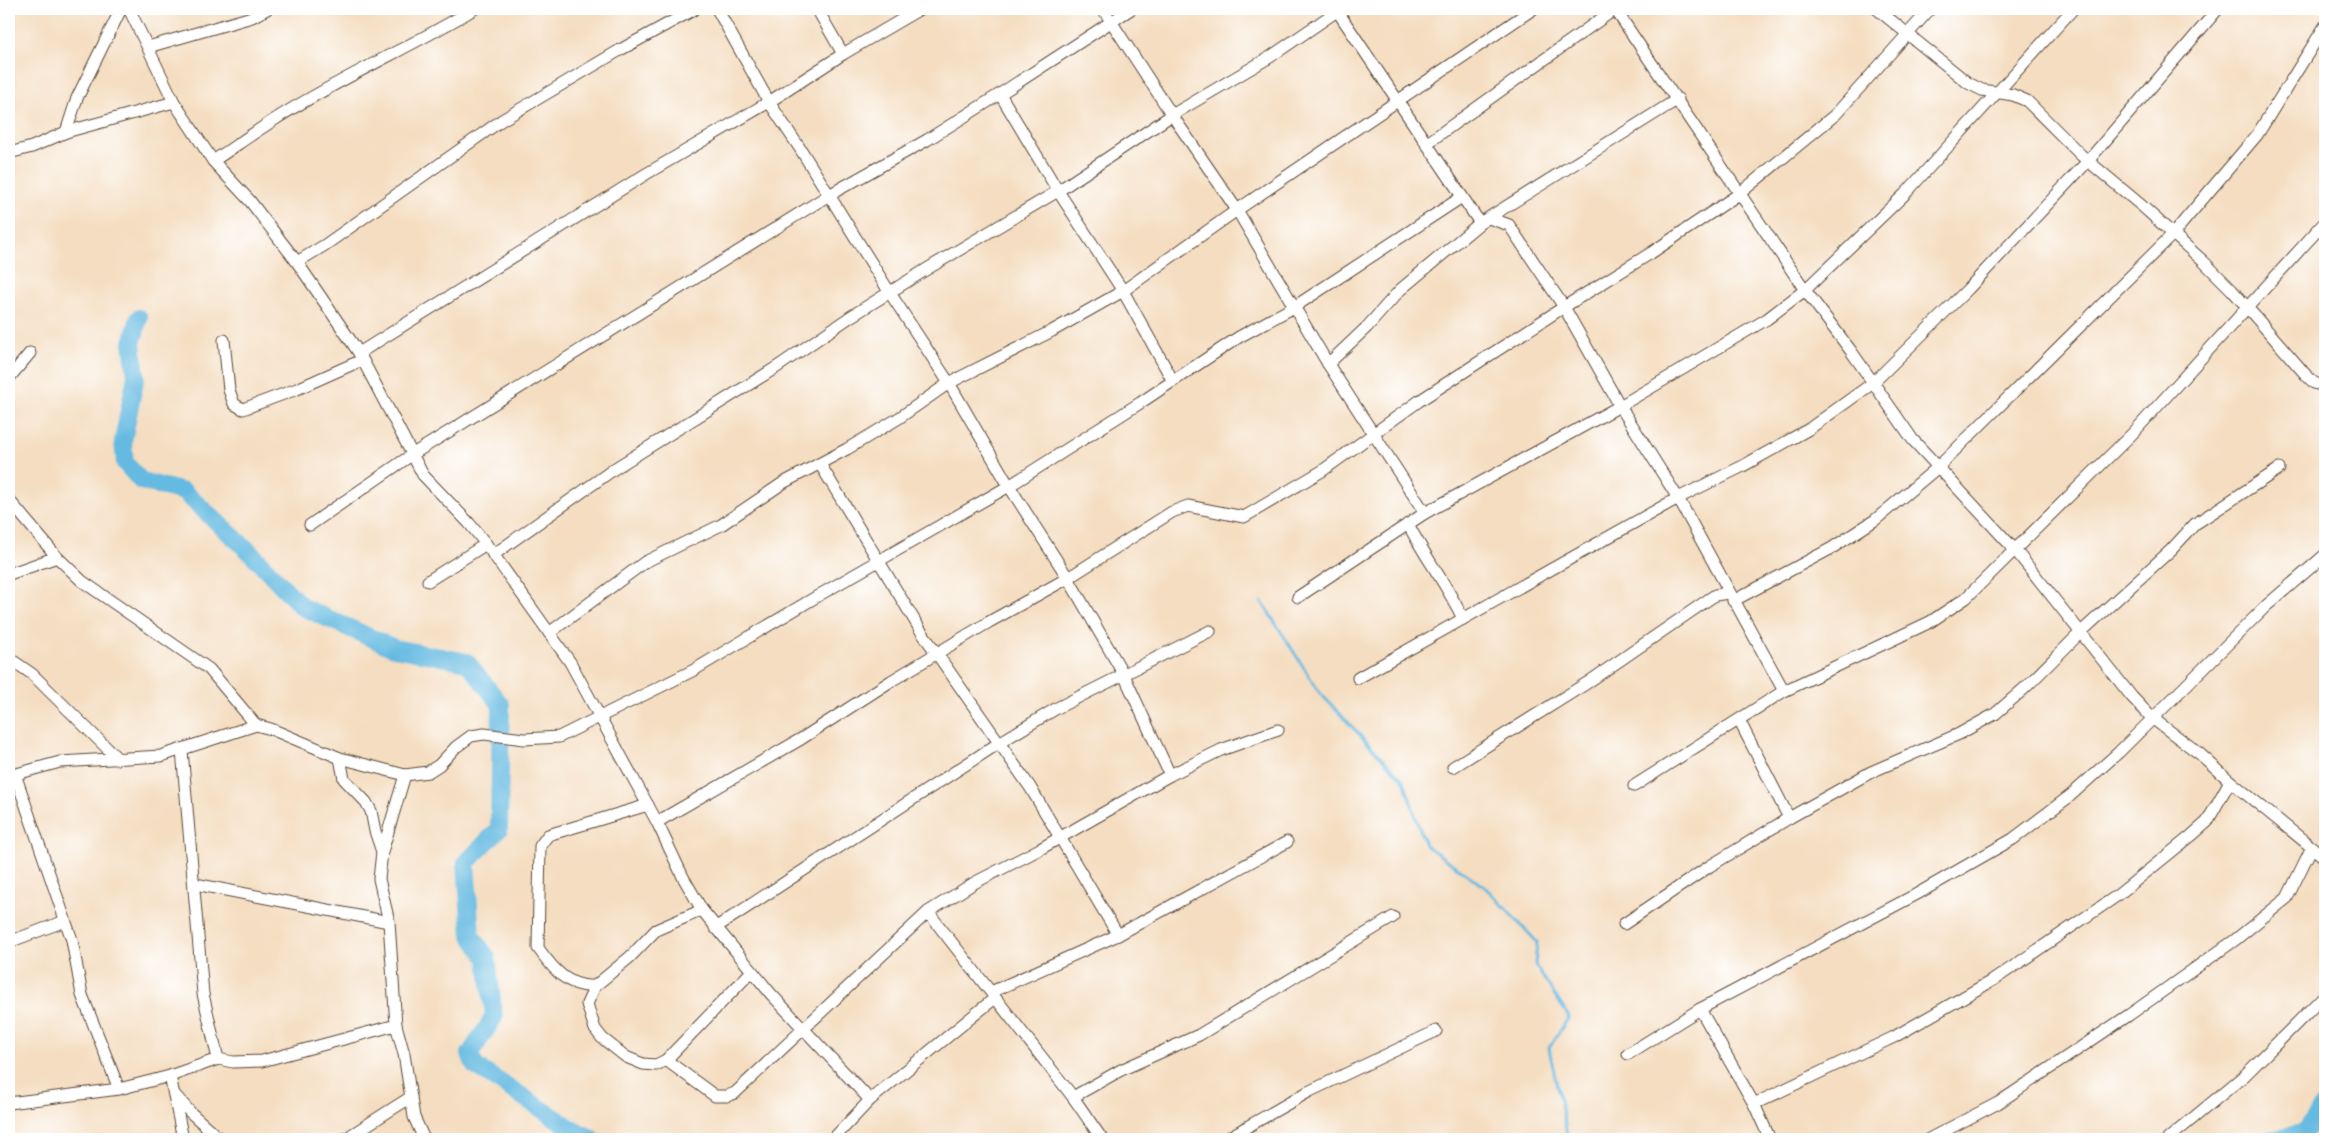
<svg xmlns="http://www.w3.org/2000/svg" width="2334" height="1148" font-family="'Architects Daughter',sans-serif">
<rect width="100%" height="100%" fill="#fff"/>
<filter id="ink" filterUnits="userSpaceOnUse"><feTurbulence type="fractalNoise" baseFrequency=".02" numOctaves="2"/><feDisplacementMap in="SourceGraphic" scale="10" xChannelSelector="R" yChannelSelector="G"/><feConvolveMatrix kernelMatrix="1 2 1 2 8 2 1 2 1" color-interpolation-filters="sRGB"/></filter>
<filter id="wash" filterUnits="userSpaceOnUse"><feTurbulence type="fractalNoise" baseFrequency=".0096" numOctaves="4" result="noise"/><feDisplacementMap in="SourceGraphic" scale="20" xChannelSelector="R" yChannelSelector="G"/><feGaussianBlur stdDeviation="1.12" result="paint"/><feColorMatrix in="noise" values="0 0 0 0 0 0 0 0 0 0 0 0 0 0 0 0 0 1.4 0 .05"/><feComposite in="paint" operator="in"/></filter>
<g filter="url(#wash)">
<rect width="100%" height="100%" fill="#f4ddc0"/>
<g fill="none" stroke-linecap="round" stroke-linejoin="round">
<polyline stroke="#65bae1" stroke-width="3" points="1262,602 1320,693 1404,781 1425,845 1484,886 1537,942 1535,965 1569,1017 1549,1048 1568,1139"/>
<g stroke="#65bae1" stroke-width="18">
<polyline points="139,318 132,343 136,376 123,441 125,463 141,481 184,492 250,552 302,607 394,648 467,662 501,705 499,829 466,863 471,935 487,958 494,1017 470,1054 475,1066 571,1128 593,1139"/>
<polyline points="2269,1139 2304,1133 2325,1103"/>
</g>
</g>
</g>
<g filter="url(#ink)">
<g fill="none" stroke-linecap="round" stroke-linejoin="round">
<defs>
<g id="minor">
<polyline points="129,9 174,102 213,161 250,201 297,262 359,353 423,475 469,523 486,544 570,662 657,822 683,877 702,910 771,994 870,1100"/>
<polyline points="717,9 769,102 801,150 890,293 949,383 1009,486 1068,578 1124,675 1170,775"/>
<polyline points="817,9 843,54"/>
<polyline points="1103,9 1172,115 1237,210 1328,364"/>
<polyline points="1336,9 1480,223"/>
<polyline points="1615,9 1805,290 1851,351 1913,440 2016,551 2132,697 2152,718 2200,754 2230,781 2325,858"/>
<polyline points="1877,9 1968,83 1982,90 2013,95 2027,101 2081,155 2142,206 2203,261 2232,290 2306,375 2314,383 2325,386"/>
<polyline points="148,47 252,17 267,9"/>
<polyline points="66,132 174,102"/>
<polyline points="1426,144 1615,9"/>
<polyline points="9,153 32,147 66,132 77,98 121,9"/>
<path d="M213,161C234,147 255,132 277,118C340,78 409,48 474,9"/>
<polyline points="1489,218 1509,225 1564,307 1620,406 1678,498 1784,691"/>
<polyline points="297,262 325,245 502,120 620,50 695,9"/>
<polyline points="224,340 229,390 234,404 243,409 297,389 362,360"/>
<polyline points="359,353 646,174 769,102 843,54 920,9"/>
<polyline points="9,378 30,353"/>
<polyline points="1173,381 1123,291 1058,191 1172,115 1270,57 1340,9"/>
<polyline points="820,464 921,631 1030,787 1118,935 991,992"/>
<polyline points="9,500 57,557 82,581 209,669 256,725"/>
<polyline points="1425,513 1328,364 1367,327 1400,290 1480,223 1678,99"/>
<path d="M1408,524C1425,557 1448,586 1463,619"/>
<polyline points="310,525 413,454 829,195 927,140 1000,94 1131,9"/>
<polyline points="493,555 617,467 777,367 850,317 927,269 1058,191 1000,94"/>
<polyline points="9,574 57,557"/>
<polyline points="428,581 486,544"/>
<polyline points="1298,597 1425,513 1620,406 1767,319 1805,290 1905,194 2073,9"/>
<polyline points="1733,601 1832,548 1875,520 1937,468 2173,234 2257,135 2325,26"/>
<polyline points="549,633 645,562 721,525 783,483 847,449 899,418 949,383 1052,331 1123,291 1237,210 1533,9"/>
<polyline points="9,658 32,674 118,759"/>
<polyline points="1358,678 1678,498 1741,467 1809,429 1873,383 1968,289 2088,161 2218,9"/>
<polyline points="1739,720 1789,818"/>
<polyline points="182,750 203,994 218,1059"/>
<polyline points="340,758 344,779 366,802 371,811 375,831 382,852"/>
<polyline points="1453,767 1587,683 1715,595 1729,593"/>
<polyline points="15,774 72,940 82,995 119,1089"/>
<polyline points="405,775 382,852 379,879 389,922 396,1025 404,1054 414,1117 424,1139"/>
<polyline points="9,776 60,762 161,756 256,725 271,729 340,758 405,775 428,772 439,765 456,747 471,736 484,734 524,739 559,737 694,670 821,594 1009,486 1140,403 1239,337 1294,307 1462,197"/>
<polyline points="1634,786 1784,691 1930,622 1966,598 2134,432 2325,222"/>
<polyline points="657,822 801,739 891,681 989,622 1068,578 1172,512 1188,506 1244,517 1322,471 1419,401 1564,307 1651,253 1739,194 1836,114 1930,9"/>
<polyline points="195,884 389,922"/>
<polyline points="702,910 656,930 630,957 595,986 587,1004 595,1029 602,1038 626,1057 643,1064 656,1065 666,1060 752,971"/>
<polyline points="1624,924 1710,866 1789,818 1871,772 1959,734 1995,714 2026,687 2081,632 2171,550 2195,524 2279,469"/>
<polyline points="715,928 999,743 1057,708 1210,631"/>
<polyline points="1118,935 1287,842"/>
<polyline points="9,942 65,921"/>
<path d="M595,986C568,988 553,969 538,948L540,846L548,835L648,805"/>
<polyline points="1700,1009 1754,1104 1770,1139"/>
<polyline points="1628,1054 1700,1009 1917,894 2013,839 2070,796 2119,752 2266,606 2325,555"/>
<polyline points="666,1060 715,1096 727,1096 735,1093 928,912"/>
<polyline points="170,1076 218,1059 233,1062 262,1061 396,1025"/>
<polyline points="174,1094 191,1113 220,1139"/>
<polyline points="1073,1097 1121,1070 1199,1035 1393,917"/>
<polyline points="9,1103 119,1089 170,1076 183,1139"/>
<polyline points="1754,1104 1894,1037 1995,979 2118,895 2191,836 2207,822 2230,781"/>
<polyline points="345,1139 411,1097"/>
<polyline points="833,1139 870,1100 995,998"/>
<polyline points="1102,1139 1073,1097 928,912 974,883 1040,849 1170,775 1221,750 1278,730"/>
<polyline points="1226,1139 1308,1092 1436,1031"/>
<polyline points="1929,1139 1998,1103 2129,1015 2235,940 2287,898 2312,847"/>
<polyline points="2168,1139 2245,1075 2325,995"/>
</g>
</defs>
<use href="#minor" stroke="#574536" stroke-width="13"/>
<use href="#minor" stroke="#fff" stroke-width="11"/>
</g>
</g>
<rect width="2334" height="1148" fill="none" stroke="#fff" stroke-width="30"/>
</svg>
